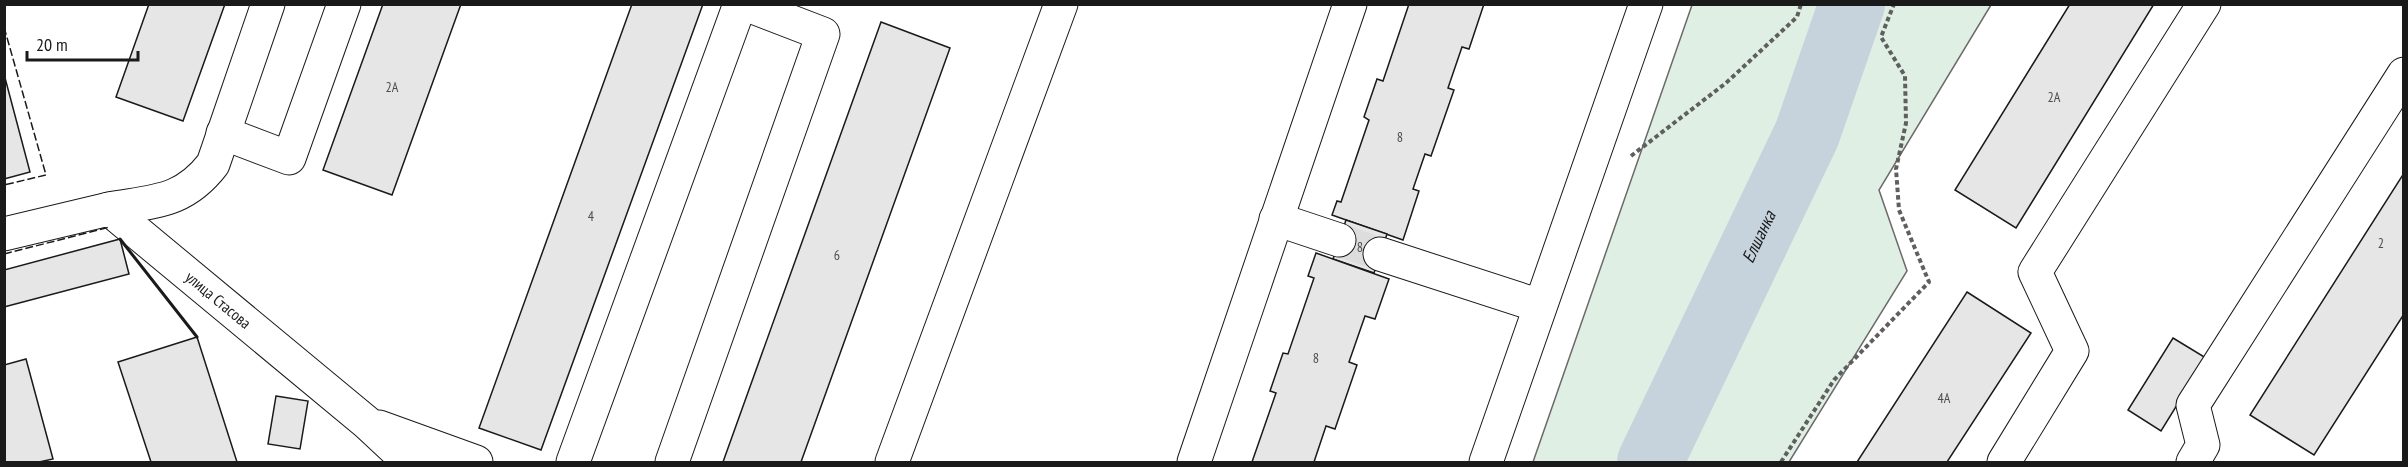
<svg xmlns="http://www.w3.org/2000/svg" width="2408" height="467" font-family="'PT Sans Narrow',sans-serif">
<rect width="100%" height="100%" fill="#fff"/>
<polygon fill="#e0efe3" stroke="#6a6a6a" stroke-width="1.5" points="1692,5 1991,5 1879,190 1907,271 1789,462 1533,462"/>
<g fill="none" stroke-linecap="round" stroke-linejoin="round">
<path stroke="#c6d2dc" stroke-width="66" id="s1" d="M1650,462L1807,134L1852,4"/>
</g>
<g fill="#e6e6e6" stroke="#1a1a1a" stroke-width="1.5">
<polygon points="149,4 225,4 183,121 116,97"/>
<polygon points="383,4 461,4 392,195 323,170"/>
<polygon points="632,4 703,4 541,450 479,428"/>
<polygon points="1409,4 1484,4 1469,49 1462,47 1448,88 1454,90 1431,156 1425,154 1413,189 1419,191 1403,240 1332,215 1337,201 1341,202 1369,120 1364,117 1377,79 1383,81"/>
<polygon points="2070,4 2154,4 2016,228 1955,190"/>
<polygon points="881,22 950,48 801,462 723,462"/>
<polygon points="4,74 30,172 4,179"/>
<polygon points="2404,173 2404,314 2314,455 2250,415"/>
<polygon points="1346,220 1387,234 1374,273 1333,259"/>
<polygon points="120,239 129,274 4,307 4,270"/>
<polygon points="1316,253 1389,279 1375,319 1365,316 1349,362 1357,365 1335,429 1326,426 1314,462 1252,462 1276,393 1270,391 1283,353 1288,354 1314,278 1308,276"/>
<polygon points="1967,292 2031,333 1947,462 1857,462"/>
<polygon points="197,337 237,462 151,462 118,362"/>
<polygon points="2173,338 2206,358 2161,431 2128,410"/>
<polygon points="26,359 53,459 39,462 4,462 4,365"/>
<polygon points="276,396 308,401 300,449 268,444"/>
</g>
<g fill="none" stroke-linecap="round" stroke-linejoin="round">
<polyline stroke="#ddd" stroke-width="33" stroke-dasharray="33 16" stroke-linecap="butt" points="1339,240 1380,254"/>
<defs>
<g id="minor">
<polyline points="223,133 289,158 344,4"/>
<path d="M109,209C154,201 183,203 213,164L268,4"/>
<polyline points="1276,219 1339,240"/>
<path id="s2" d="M4,234L109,209L366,422L409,462"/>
<polyline points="1380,254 1540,306"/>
<polyline points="379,427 476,462"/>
<polyline points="573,462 740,4"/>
<polyline points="672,462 823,34 745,4"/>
<polyline points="892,462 1061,4"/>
<polyline points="1194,462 1350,4"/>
<polyline points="1486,462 1646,4"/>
<polyline points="2004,462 2072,351 2035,272 2204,4"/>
<polyline points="2193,462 2203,445 2193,405 2404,74"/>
</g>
</defs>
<use href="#minor" stroke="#1a1a1a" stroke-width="35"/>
<g stroke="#5f5f5f" stroke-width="4" stroke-dasharray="4.5 3" stroke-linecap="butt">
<polyline points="1631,156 1726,83 1797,17 1801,4"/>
<polyline points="1781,462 1834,380 1929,282 1899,210 1896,169 1906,123 1905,76 1881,37 1894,4"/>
</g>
<use href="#minor" stroke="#fff" stroke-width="33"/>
<g stroke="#1a1a1a" stroke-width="1.5" stroke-dasharray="8 3" stroke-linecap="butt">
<polyline points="4,27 46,175 4,185"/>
<polyline points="4,254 110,227"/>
</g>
<polyline stroke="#1a1a1a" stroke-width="3" points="120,239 197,337"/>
</g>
<g text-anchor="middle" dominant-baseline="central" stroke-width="4.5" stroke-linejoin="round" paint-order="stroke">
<g font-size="14" fill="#4d4d4d">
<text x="392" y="87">2А</text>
<text x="2054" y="97">2А</text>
<text x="1400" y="137">8</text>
<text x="591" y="216">4</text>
<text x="2381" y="243">2</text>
<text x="1360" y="247">8</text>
<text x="837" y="255">6</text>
<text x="1316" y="358">8</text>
<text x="1944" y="398">4А</text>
</g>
<g font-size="16" fill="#1a1a1a" stroke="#fff">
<text stroke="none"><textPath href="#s2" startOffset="250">улица Стасова</textPath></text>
</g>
<g font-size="18" font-style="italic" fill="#1a1a1a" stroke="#fff">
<text stroke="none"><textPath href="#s1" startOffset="250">Елшанка</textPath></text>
</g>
</g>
<rect width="2408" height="467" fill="none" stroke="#1a1a1a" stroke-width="12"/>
<path d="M27 51v9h111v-9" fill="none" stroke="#1a1a1a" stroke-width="3"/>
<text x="36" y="51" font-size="18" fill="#1a1a1a" stroke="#ffffff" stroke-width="4.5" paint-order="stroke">20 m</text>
</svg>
